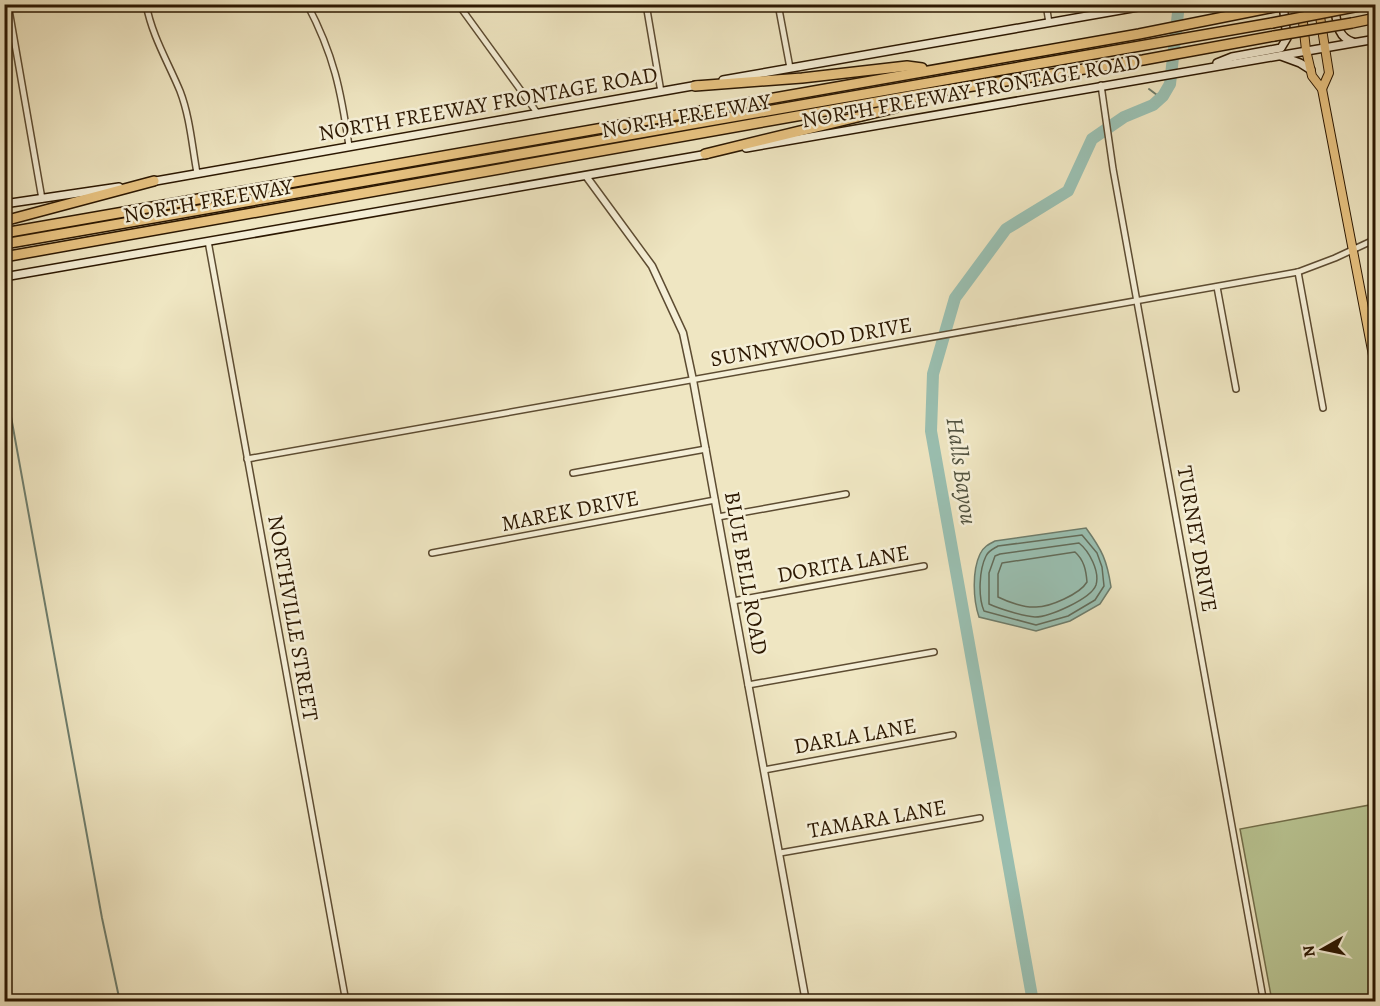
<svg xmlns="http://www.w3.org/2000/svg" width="1380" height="1006" font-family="Alegreya,serif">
<rect width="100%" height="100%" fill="#efe6c2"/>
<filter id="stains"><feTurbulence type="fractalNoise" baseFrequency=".00333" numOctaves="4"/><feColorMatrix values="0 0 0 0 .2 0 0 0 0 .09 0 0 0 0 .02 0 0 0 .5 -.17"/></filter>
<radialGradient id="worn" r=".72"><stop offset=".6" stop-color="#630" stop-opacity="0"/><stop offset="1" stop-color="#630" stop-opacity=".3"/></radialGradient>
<polygon fill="#b9c593" stroke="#726e4a" stroke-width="1.5" points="1375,804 1375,1001 1272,1001 1240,829"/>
<path fill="#9ac0b2" stroke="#6e7d6c" stroke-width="1.5" d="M1086,528C1102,550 1107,560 1111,587L1100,604L1070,621L1036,631L979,617C973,599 972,571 980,554C983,547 989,544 995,541Z"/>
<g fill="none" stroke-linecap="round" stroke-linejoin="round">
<g stroke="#636c5a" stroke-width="1.5">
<path d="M1082,535L1097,553L1102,567L1104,586L1095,600L1068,616L1036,625L984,611C978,597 979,570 986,556C988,551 993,549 998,546Z"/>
<path d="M1079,543C1089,551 1100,571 1096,585C1091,599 1049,617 1035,617C1023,616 1000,609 989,604V573L995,556L1000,554Z"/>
<path d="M1075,552C1084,560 1086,570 1087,582C1080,594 1050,607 1036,607C1025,608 1008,602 998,597V574L1002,563Z"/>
</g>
<g stroke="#6e7d6c" stroke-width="2">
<polyline points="1149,89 1161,98"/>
<polyline points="4,378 102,918 120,1002"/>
</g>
<polyline stroke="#9ac0b2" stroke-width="12" points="1033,1002 931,431 933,374 955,298 1006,229 1068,191 1092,139 1124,117 1153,105 1163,96 1170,84 1179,4"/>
<defs>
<g id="minor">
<polyline points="8,4 42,199"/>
<path d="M146,4C152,36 168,62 180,91C190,117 192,146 197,173"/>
<path d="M307,4C334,55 341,91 349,146"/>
<polyline points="458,4 538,114"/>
<polyline points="646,4 661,92"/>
<polyline points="778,4 790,68"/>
<polyline points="1046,4 1049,23"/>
<polyline points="1101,85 1113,169 1263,998 1241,1002"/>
<polyline points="208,241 346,1002"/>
<polyline points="1298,272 1323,408"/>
<polyline points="1217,287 1236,389"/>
<polyline points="247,459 1298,272 1335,258 1376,239"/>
<polyline points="573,473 706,449"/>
<polyline points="718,517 846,494"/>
<polyline points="432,553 715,500"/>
<polyline points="733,601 924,566"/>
<polyline points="748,685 934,652"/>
<polyline points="764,770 953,735"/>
<polyline points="780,853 980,818"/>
</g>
<polyline id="tertiary" points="586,176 652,266 683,333 693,380 806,1002"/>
<g id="secondary">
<path d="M1334,4C1337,20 1336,37 1353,42"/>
<polyline points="1281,56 1300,63 1311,70"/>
<polyline points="1217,63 1232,57 1281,48 1287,38 1283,4"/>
<polyline points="723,80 1155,4"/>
<polyline points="746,148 1376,39"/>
<polyline points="150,182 698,85"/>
<polyline points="4,204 119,187"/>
<polyline points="4,277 708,154"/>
</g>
<g id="primary">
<polyline points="1301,4 1306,50 1312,76 1322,89 1376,371"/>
<polyline points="1318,4 1329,73 1322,89"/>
</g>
<g id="motorway">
<polyline points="1349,8 1370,4"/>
<polyline points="1352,23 1376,18"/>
<polyline points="695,86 802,78 907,66 922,68"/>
<polyline points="705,154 895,108 913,98"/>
<polyline points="4,221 154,181"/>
<polyline points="4,233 1139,34 1269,8"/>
<polyline points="4,244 1272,23"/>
<polyline points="4,257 921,94 1143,60 1274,36"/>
</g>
</defs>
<use href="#minor" stroke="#5d4c32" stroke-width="8"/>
<use href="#tertiary" stroke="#5d4c32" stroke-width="9"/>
<use href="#secondary" stroke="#2c1802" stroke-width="10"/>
<use href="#primary" stroke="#2c1802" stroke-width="10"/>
<use href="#motorway" stroke="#2c1802" stroke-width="12"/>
<use href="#minor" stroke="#f5efd7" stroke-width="5"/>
<use href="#tertiary" stroke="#f5efd7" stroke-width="6"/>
<use href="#secondary" stroke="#f5efd7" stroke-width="7"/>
<use href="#primary" stroke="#e8c381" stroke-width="8"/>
<use href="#motorway" stroke="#e8c381" stroke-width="9"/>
<defs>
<g id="motorway-bridge">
<polyline points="1269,8 1292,4"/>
<polyline points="1272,23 1349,8"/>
<polyline points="1274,36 1352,23"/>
</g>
</defs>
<use href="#motorway-bridge" stroke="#2c1802" stroke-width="12" stroke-linecap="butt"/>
<use href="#motorway-bridge" stroke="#e8c381" stroke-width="9"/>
</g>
<g text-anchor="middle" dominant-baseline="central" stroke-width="5" stroke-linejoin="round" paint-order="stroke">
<g font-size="22" fill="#2c1802" stroke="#f5efd7">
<text transform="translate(971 91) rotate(-10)">NORTH FREEWAY FRONTAGE ROAD</text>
<text transform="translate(488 104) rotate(-10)">NORTH FREEWAY FRONTAGE ROAD</text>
<text transform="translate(686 116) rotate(-10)">NORTH FREEWAY</text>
<text transform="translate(208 201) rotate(-10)">NORTH FREEWAY</text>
<text transform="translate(811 342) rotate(-10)">SUNNYWOOD DRIVE</text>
<text transform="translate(570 511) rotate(-11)">MAREK DRIVE</text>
<text transform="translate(1197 539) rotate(80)">TURNEY DRIVE</text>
<text transform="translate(843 564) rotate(-10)">DORITA LANE</text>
<text transform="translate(746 573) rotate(80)">BLUE BELL ROAD</text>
<text transform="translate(293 618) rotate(80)">NORTHVILLE STREET</text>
<text transform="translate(855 736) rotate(-10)">DARLA LANE</text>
<text transform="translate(877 819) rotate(-10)">TAMARA LANE</text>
</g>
<g font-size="24" font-style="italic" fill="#525340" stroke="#f5efd7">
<text transform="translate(962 471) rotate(82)">Halls Bayou</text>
</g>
</g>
<rect width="1380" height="1006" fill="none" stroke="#efe6c2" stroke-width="24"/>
<rect x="6" y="6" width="1368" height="994" fill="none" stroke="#2c1802" stroke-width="3"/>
<rect x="12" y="12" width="1356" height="982" fill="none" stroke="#2c1802" stroke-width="1.5"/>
<g transform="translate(1323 949) rotate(261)" stroke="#f5efd7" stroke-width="4.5" paint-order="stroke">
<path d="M0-4.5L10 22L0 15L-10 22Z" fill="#2c1802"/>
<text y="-9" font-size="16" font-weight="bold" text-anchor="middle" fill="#2c1802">N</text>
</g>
<rect width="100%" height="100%" filter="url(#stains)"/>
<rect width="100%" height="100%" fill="url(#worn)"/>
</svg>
